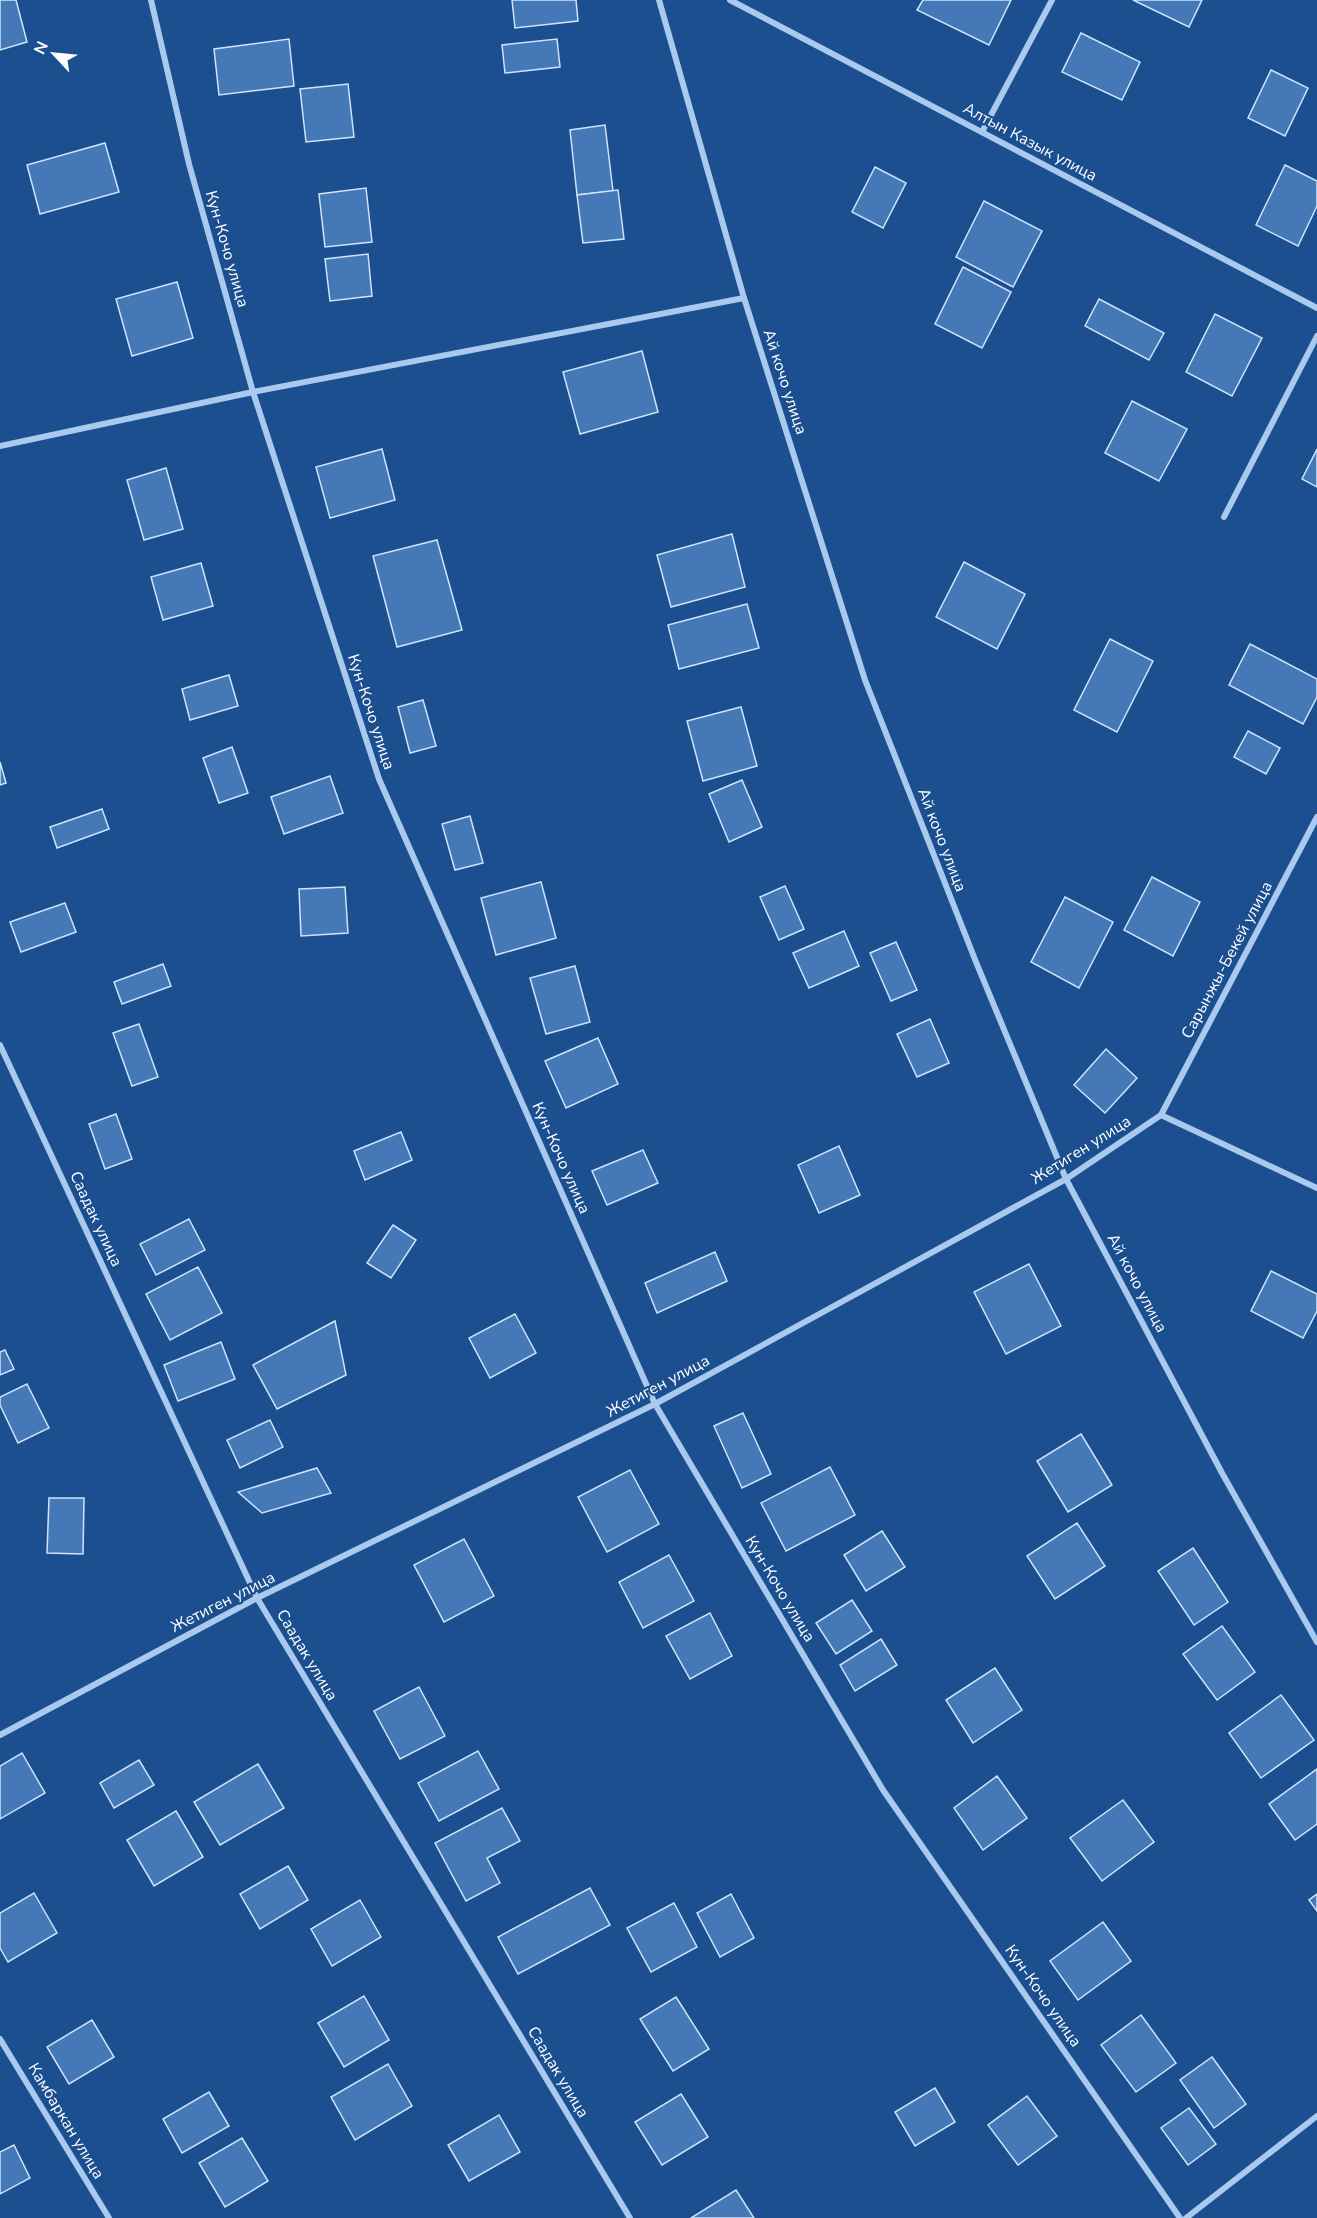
<svg xmlns="http://www.w3.org/2000/svg" width="1317" height="2218" font-family="'Nunito Sans',sans-serif">
<rect width="100%" height="100%" fill="#1b4f8f"/>
<g fill="#4478b7" stroke="#cfe3fa" stroke-width="1.5">
<polygon points="0,0 16,0 27,42 0,50"/>
<polygon points="512,0 576,0 578,21 515,28"/>
<polygon points="923,0 1011,0 989,45 917,10"/>
<polygon points="1133,0 1202,0 1189,27"/>
<polygon points="1081,33 1140,62 1122,100 1062,72"/>
<polygon points="289,39 294,86 219,95 214,49"/>
<polygon points="557,39 560,67 505,73 502,45"/>
<polygon points="1271,70 1308,88 1285,136 1248,118"/>
<polygon points="348,84 354,137 306,142 300,89"/>
<polygon points="605,125 613,191 577,195 570,130"/>
<polygon points="105,143 119,192 40,214 27,165"/>
<polygon points="1285,165 1317,181 1317,206 1298,246 1256,225"/>
<polygon points="875,167 906,183 883,228 852,212"/>
<polygon points="366,188 372,242 325,247 319,194"/>
<polygon points="618,190 624,239 583,243 577,195"/>
<polygon points="984,201 1042,231 1013,287 956,257"/>
<polygon points="368,254 372,296 330,301 325,259"/>
<polygon points="963,267 1011,292 982,348 935,324"/>
<polygon points="177,282 193,338 132,356 116,299"/>
<polygon points="1099,299 1164,333 1149,360 1085,326"/>
<polygon points="1215,314 1262,338 1232,396 1186,372"/>
<polygon points="642,351 658,412 580,434 563,372"/>
<polygon points="1132,401 1187,429 1159,481 1105,453"/>
<polygon points="382,449 395,500 330,518 316,467"/>
<polygon points="1317,449 1317,487 1302,479"/>
<polygon points="166,468 183,529 144,540 127,480"/>
<polygon points="732,534 745,587 671,607 657,555"/>
<polygon points="437,540 462,630 397,647 373,556"/>
<polygon points="964,562 1025,594 997,649 936,617"/>
<polygon points="201,563 213,606 163,620 151,577"/>
<polygon points="747,604 759,648 679,669 668,625"/>
<polygon points="1110,639 1153,661 1117,732 1074,710"/>
<polygon points="1250,644 1317,679 1317,697 1303,724 1229,685"/>
<polygon points="229,675 238,706 190,720 182,689"/>
<polygon points="423,700 436,746 410,753 398,707"/>
<polygon points="741,707 757,766 703,781 687,721"/>
<polygon points="1248,731 1280,748 1266,774 1234,757"/>
<polygon points="232,747 248,793 219,803 203,758"/>
<polygon points="0,762 6,783 0,785"/>
<polygon points="330,776 343,813 284,834 271,797"/>
<polygon points="742,780 762,827 729,842 709,794"/>
<polygon points="102,809 109,829 57,848 50,827"/>
<polygon points="470,816 483,863 455,870 442,824"/>
<polygon points="1152,877 1200,902 1173,956 1124,930"/>
<polygon points="541,882 556,938 496,955 481,898"/>
<polygon points="785,886 804,929 779,940 760,897"/>
<polygon points="345,887 348,933 301,936 299,889"/>
<polygon points="1065,897 1113,922 1079,988 1031,962"/>
<polygon points="65,903 76,932 21,952 10,922"/>
<polygon points="844,931 859,966 809,988 793,953"/>
<polygon points="896,942 917,990 891,1001 870,953"/>
<polygon points="163,964 171,986 122,1004 114,982"/>
<polygon points="575,966 590,1022 546,1034 530,978"/>
<polygon points="930,1019 949,1063 917,1077 897,1034"/>
<polygon points="139,1024 158,1077 132,1086 113,1033"/>
<polygon points="598,1038 618,1084 566,1108 545,1061"/>
<polygon points="1106,1049 1137,1078 1105,1113 1074,1085"/>
<polygon points="116,1114 132,1159 105,1169 89,1124"/>
<polygon points="401,1132 412,1160 365,1180 354,1151"/>
<polygon points="839,1146 860,1195 819,1213 798,1165"/>
<polygon points="643,1150 658,1183 607,1205 592,1171"/>
<polygon points="189,1219 205,1250 156,1275 140,1244"/>
<polygon points="393,1225 416,1240 391,1278 367,1263"/>
<polygon points="715,1252 727,1281 657,1313 645,1283"/>
<polygon points="1029,1264 1061,1326 1006,1354 974,1292"/>
<polygon points="198,1267 222,1313 170,1340 146,1294"/>
<polygon points="1271,1271 1317,1294 1317,1311 1303,1338 1251,1311"/>
<polygon points="515,1314 536,1353 490,1378 469,1338"/>
<polygon points="335,1321 346,1375 277,1409 253,1365"/>
<polygon points="221,1342 235,1379 178,1401 164,1365"/>
<polygon points="5,1350 14,1369 0,1375 0,1352"/>
<polygon points="27,1384 49,1428 18,1443 0,1405 0,1397"/>
<polygon points="743,1413 771,1474 742,1488 714,1426"/>
<polygon points="270,1420 283,1447 240,1468 227,1440"/>
<polygon points="1081,1434 1112,1485 1068,1512 1037,1461"/>
<polygon points="830,1467 855,1515 786,1551 761,1503"/>
<polygon points="317,1468 331,1493 262,1513 238,1492"/>
<polygon points="630,1470 659,1524 607,1552 578,1497"/>
<polygon points="49,1498 84,1498 83,1554 47,1553"/>
<polygon points="1077,1523 1105,1566 1055,1599 1027,1556"/>
<polygon points="882,1531 905,1567 866,1591 844,1555"/>
<polygon points="464,1539 494,1596 444,1622 414,1565"/>
<polygon points="1193,1548 1228,1602 1194,1625 1158,1571"/>
<polygon points="669,1555 694,1601 643,1628 619,1582"/>
<polygon points="852,1600 872,1631 836,1654 816,1623"/>
<polygon points="710,1613 732,1656 690,1679 666,1636"/>
<polygon points="1222,1626 1255,1672 1217,1700 1183,1654"/>
<polygon points="881,1639 897,1665 855,1691 840,1665"/>
<polygon points="995,1668 1022,1710 973,1743 946,1700"/>
<polygon points="419,1687 445,1736 400,1759 374,1711"/>
<polygon points="1281,1695 1314,1740 1261,1778 1229,1733"/>
<polygon points="478,1751 499,1789 439,1821 418,1783"/>
<polygon points="22,1753 45,1793 0,1819 0,1766"/>
<polygon points="139,1760 154,1785 114,1808 100,1783"/>
<polygon points="258,1764 284,1808 220,1845 194,1802"/>
<polygon points="1317,1769 1317,1824 1295,1840 1269,1804"/>
<polygon points="997,1776 1027,1818 983,1850 954,1808"/>
<polygon points="1123,1800 1154,1842 1102,1881 1070,1838"/>
<polygon points="502,1808 520,1841 487,1858 500,1883 466,1901 435,1843"/>
<polygon points="176,1811 203,1857 154,1886 127,1840"/>
<polygon points="288,1866 308,1900 260,1929 240,1894"/>
<polygon points="590,1888 610,1925 518,1974 498,1937"/>
<polygon points="34,1893 57,1933 8,1962 0,1948 0,1913"/>
<polygon points="731,1894 754,1938 720,1957 697,1913"/>
<polygon points="1317,1894 1317,1911 1309,1900"/>
<polygon points="360,1900 381,1937 332,1966 311,1929"/>
<polygon points="674,1903 697,1947 651,1972 627,1928"/>
<polygon points="1103,1922 1131,1961 1078,2000 1050,1961"/>
<polygon points="364,1996 389,2040 344,2067 318,2023"/>
<polygon points="676,1997 709,2049 673,2071 640,2019"/>
<polygon points="1141,2015 1176,2063 1136,2092 1101,2045"/>
<polygon points="92,2020 114,2057 69,2084 47,2047"/>
<polygon points="1212,2057 1246,2104 1214,2128 1180,2080"/>
<polygon points="388,2064 412,2106 355,2140 331,2097"/>
<polygon points="935,2088 955,2122 915,2146 895,2112"/>
<polygon points="209,2092 229,2126 182,2153 163,2119"/>
<polygon points="681,2094 708,2137 662,2165 635,2122"/>
<polygon points="1027,2096 1057,2136 1018,2165 988,2125"/>
<polygon points="1189,2108 1216,2144 1188,2165 1161,2128"/>
<polygon points="499,2115 520,2152 469,2181 448,2145"/>
<polygon points="242,2138 268,2181 225,2207 199,2163"/>
<polygon points="14,2145 30,2178 0,2194 0,2152"/>
<polygon points="736,2190 754,2218 691,2218"/>
</g>
<g fill="none" stroke-linecap="round" stroke-linejoin="round">
<g stroke="#a9c9ee" stroke-width="6">
<polyline points="151,0 189,164 253,392 379,779 655,1404 883,1790 1180,2218"/>
<polyline points="659,0 744,298 865,680 976,962 1066,1179 1222,1473 1317,1642"/>
<polyline points="730,0 1317,308"/>
<polyline points="982,132 1052,0"/>
<polyline points="0,446 253,392 744,298"/>
<polyline points="1224,517 1317,336"/>
<polyline points="0,1045 257,1598 630,2218"/>
<polyline points="1161,1115 1317,1188"/>
<polyline points="0,1735 257,1598 655,1404 1066,1179 1161,1115 1317,817"/>
<polyline points="0,2039 109,2218"/>
<polyline points="1186,2218 1317,2116"/>
</g>
</g>
<g text-anchor="middle" dominant-baseline="central" stroke-width="4.5" stroke-linejoin="round" paint-order="stroke">
<g font-size="16" fill="#fff" stroke="#1b4f8f">
<text transform="translate(1030 142) rotate(28)">Алтын Казык улица</text>
<text transform="translate(227 249) rotate(74)">Кун-Кочо улица</text>
<text transform="translate(785 382) rotate(72)">Ай кочо улица</text>
<text transform="translate(371 712) rotate(72)">Кун-Кочо улица</text>
<text transform="translate(942 840) rotate(69)">Ай кочо улица</text>
<text transform="translate(1227 960) rotate(-62)">Сарынжы-Бекей улица</text>
<text transform="translate(1081 1150) rotate(-32)">Жетиген улица</text>
<text transform="translate(561 1158) rotate(66)">Кун-Кочо улица</text>
<text transform="translate(96 1219) rotate(65)">Саадак улица</text>
<text transform="translate(1137 1283) rotate(62)">Ай кочо улица</text>
<text transform="translate(658 1386) rotate(-28)">Жетиген улица</text>
<text transform="translate(780 1589) rotate(59)">Кун-Кочо улица</text>
<text transform="translate(223 1602) rotate(-27)">Жетиген улица</text>
<text transform="translate(307 1655) rotate(59)">Саадак улица</text>
<text transform="translate(1043 1996) rotate(55)">Кун-Кочо улица</text>
<text transform="translate(558 2072) rotate(59)">Саадак улица</text>
<text transform="translate(66 2121) rotate(59)">Камбаркан улица</text>
</g>
</g>
<g transform="translate(54 54) rotate(296)" stroke="#1b4f8f" stroke-width="4.5" paint-order="stroke">
<path d="M0-4.5L10 22L0 15L-10 22Z" fill="#ffffff"/>
<text y="-9" font-size="16" font-weight="bold" text-anchor="middle" fill="#ffffff">N</text>
</g>
</svg>
